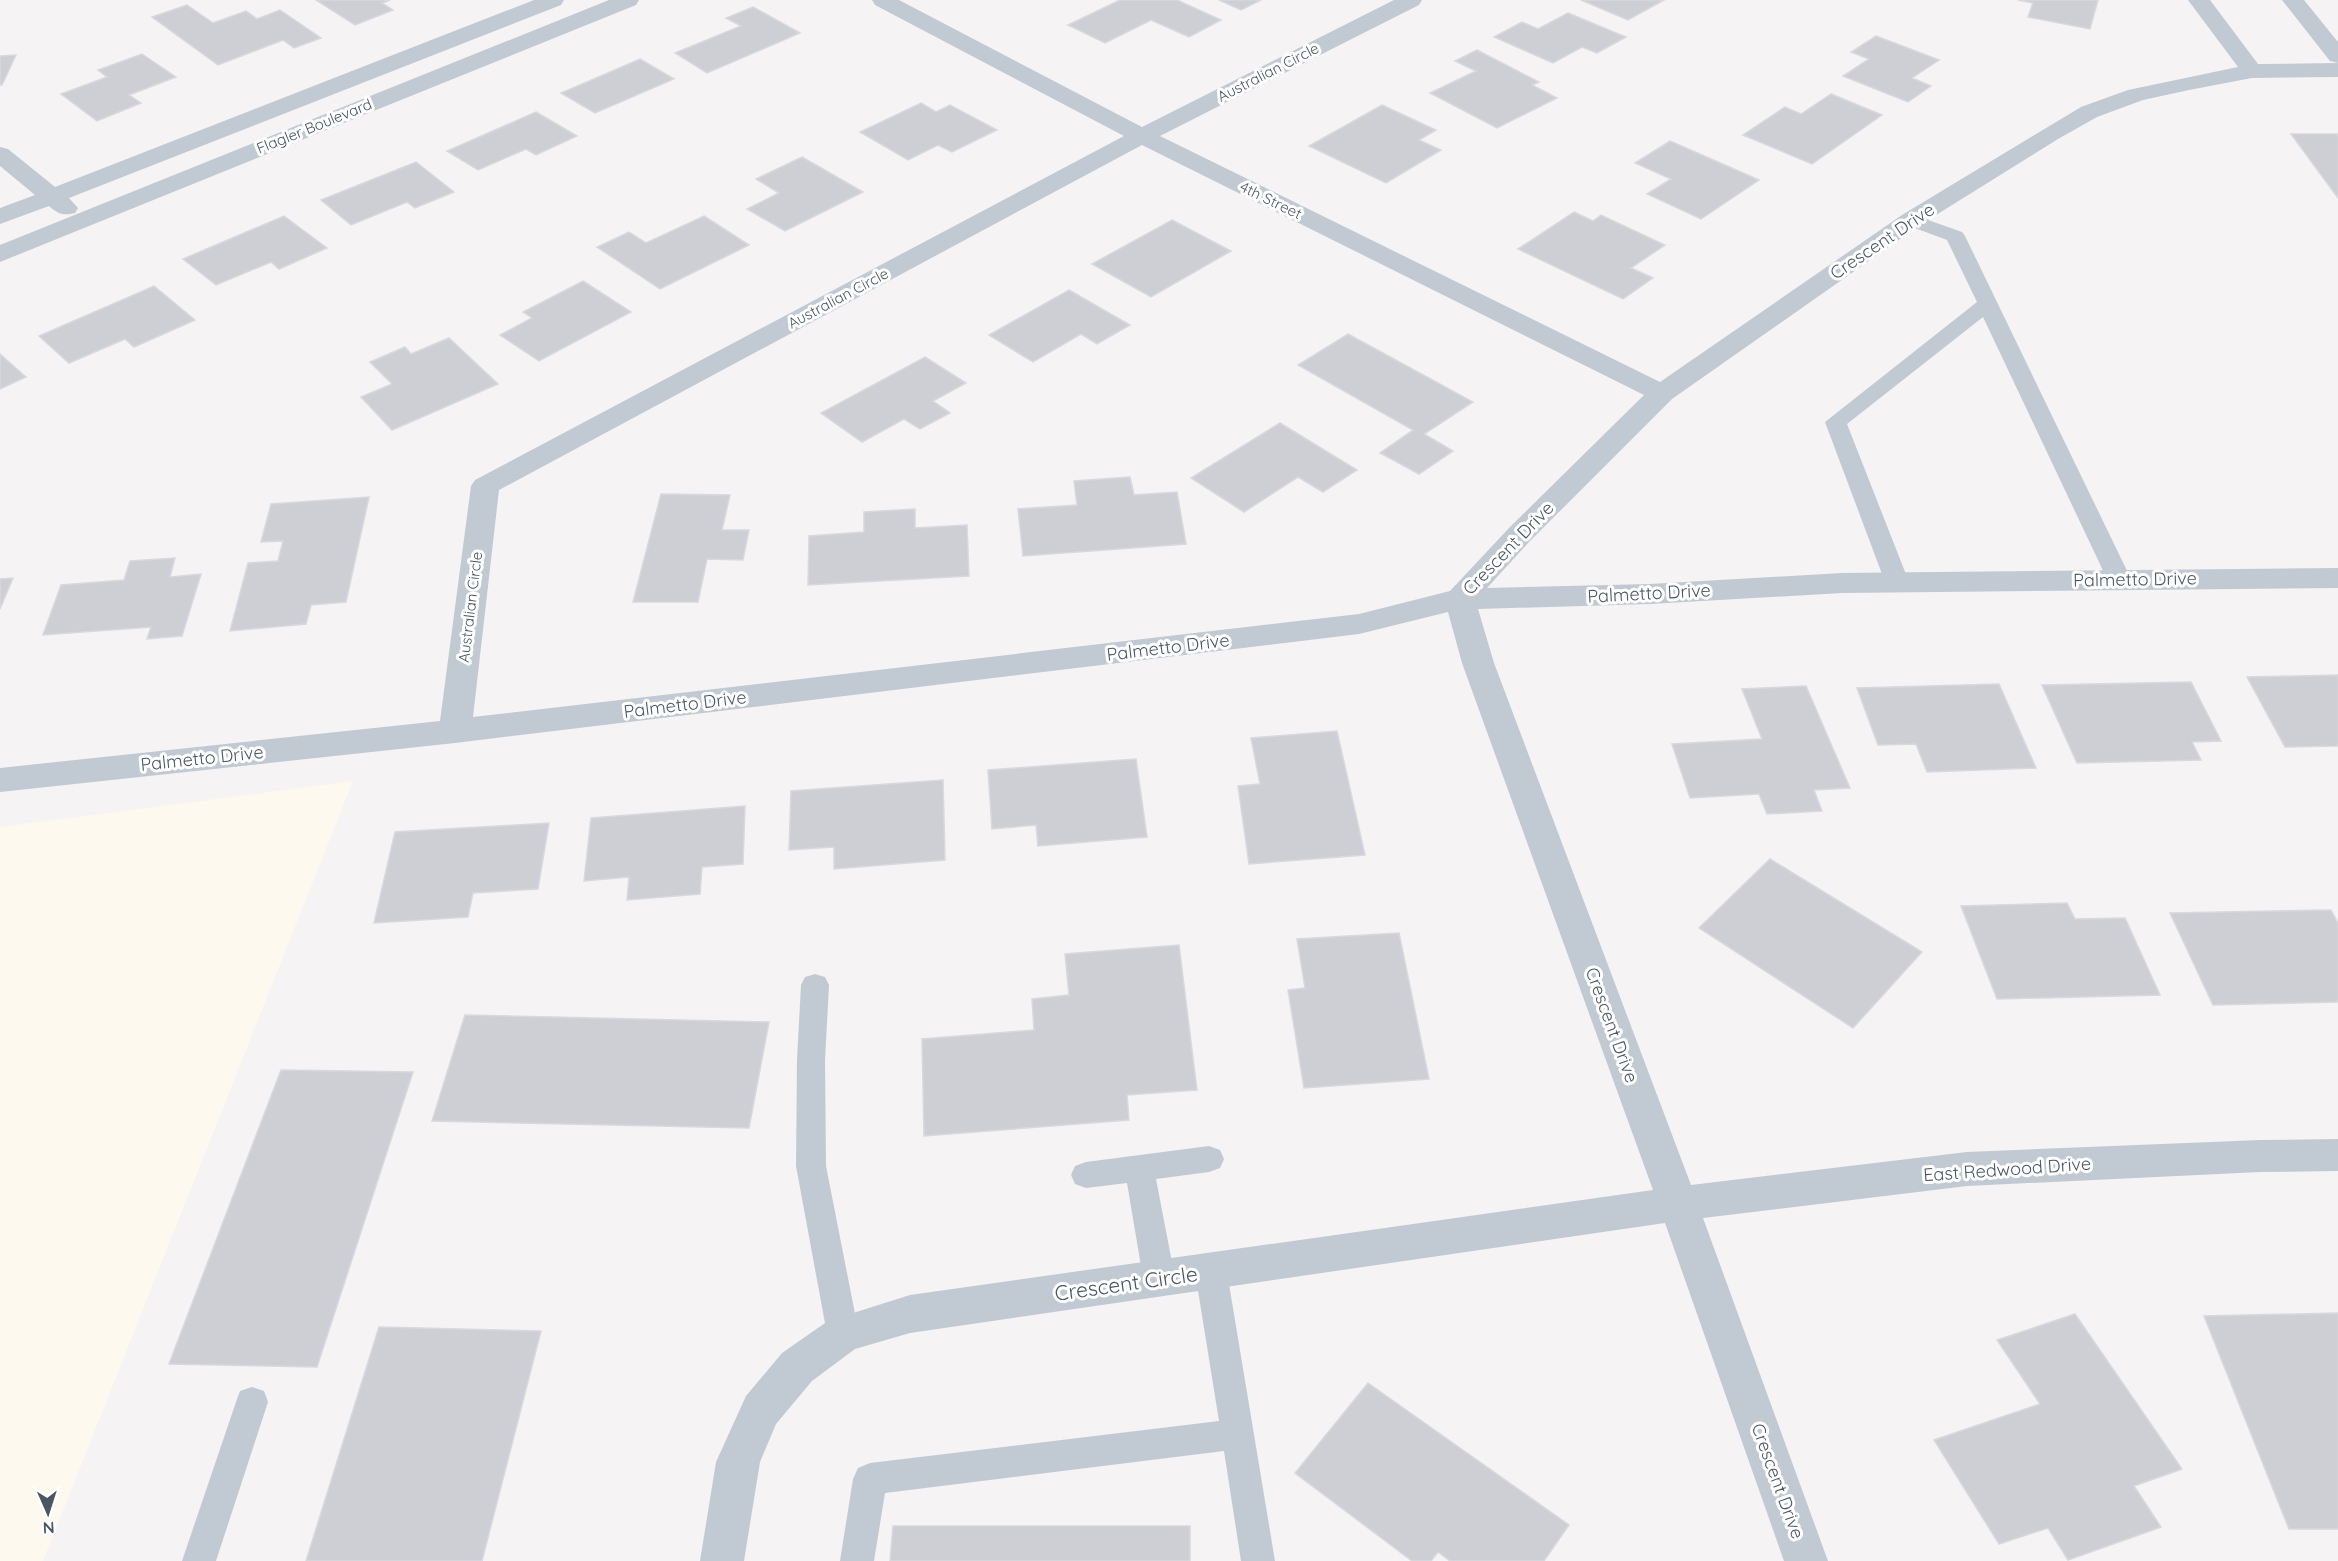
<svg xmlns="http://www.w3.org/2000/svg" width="2338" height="1561" font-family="Quicksand,sans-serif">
<rect width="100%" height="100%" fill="#f5f3f3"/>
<polygon fill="#fdf9ef" points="353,781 43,1561 0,1561 0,827"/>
<g fill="#cdcfd5" stroke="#d7d9de" stroke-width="1.5">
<polygon points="316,0 390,0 382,3 393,10 355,25"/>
<polygon points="1120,0 1177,0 1221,20 1189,37 1151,20 1105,43 1068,25"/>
<polygon points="1219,0 1261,0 1241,10"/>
<polygon points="1581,0 1664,0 1628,20"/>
<polygon points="2018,0 2098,0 2090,29 2028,17 2033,3"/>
<polygon points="187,5 213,23 246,11 257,19 280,10 321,38 294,48 283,40 218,65 152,17"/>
<polygon points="753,7 800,33 707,73 675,53 741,26 726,18"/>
<polygon points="1568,13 1626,37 1597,53 1582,47 1553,63 1494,37 1522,22 1538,29"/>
<polygon points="1876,36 1939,60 1912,78 1931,86 1908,102 1843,76 1869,59 1851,52"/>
<polygon points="1477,50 1539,82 1532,85 1557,98 1497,128 1430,93 1476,71 1455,61"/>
<polygon points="142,54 176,77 129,95 141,103 97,121 61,94 107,77 98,70"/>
<polygon points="16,55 2,85 0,85 0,56"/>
<polygon points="640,59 674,79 595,113 561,93"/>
<polygon points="1831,94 1882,115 1812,164 1743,135 1785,107 1801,114"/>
<polygon points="921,103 936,112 950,105 997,130 952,152 938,145 908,160 860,132"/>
<polygon points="1382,105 1436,130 1419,140 1441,150 1386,183 1309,146"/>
<polygon points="536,112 577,136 536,155 526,149 478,170 447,151"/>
<polygon points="2291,134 2338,134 2338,198"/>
<polygon points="1670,141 1759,180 1701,219 1647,194 1671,179 1635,163"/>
<polygon points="802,157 863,192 785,231 747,209 779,193 756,179"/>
<polygon points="416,162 454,192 415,208 407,202 351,225 321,200"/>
<polygon points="1574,212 1593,221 1601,215 1665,245 1631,268 1653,278 1623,299 1518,249"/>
<polygon points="284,216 327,248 279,269 271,262 216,285 183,259"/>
<polygon points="704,216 749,245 660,289 597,247 629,232 646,243"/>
<polygon points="1172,220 1231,251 1151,297 1092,264"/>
<polygon points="583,281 631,312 539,361 500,335 532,318 523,312"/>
<polygon points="154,286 195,320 134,347 125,339 69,363 39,336"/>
<polygon points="1069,290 1130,325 1097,344 1081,334 1033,362 989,335"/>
<polygon points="1348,334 1473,402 1424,434 1453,451 1419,474 1380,453 1413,430 1298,365"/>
<polygon points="449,338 498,384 392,430 361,397 392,384 370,362 405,347 411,354"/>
<polygon points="0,354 26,377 0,389"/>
<polygon points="925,357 966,383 933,401 950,413 920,429 904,419 862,442 821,413"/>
<polygon points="1280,423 1357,470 1323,492 1298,477 1244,512 1191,478"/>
<polygon points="1130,477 1134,495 1177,492 1186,544 1023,556 1018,509 1077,505 1074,481"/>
<polygon points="661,494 730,495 722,530 749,530 743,560 707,559 698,602 633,602"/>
<polygon points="369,497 346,602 311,605 306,624 230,631 248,563 278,561 283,541 261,542 271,504"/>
<polygon points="915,509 915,528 967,525 969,576 808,585 809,536 864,532 864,512"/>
<polygon points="175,558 170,577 201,574 182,636 147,639 151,627 43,635 61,585 124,580 130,561"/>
<polygon points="13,578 0,609 0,579"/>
<polygon points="2338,675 2338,746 2285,747 2247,677"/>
<polygon points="2191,682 2221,741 2192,742 2201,760 2077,763 2042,685"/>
<polygon points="1999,684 2036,768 1927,772 1916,744 1878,745 1857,688"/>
<polygon points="1806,686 1850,788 1814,790 1822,811 1767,814 1759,794 1690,798 1672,744 1762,739 1742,689"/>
<polygon points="1337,731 1365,855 1249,864 1238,786 1260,784 1251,738"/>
<polygon points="1136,759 1147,837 1038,846 1036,825 992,829 988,770"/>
<polygon points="943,780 945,860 834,869 834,847 789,850 791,791"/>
<polygon points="745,806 743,864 702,867 700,894 627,900 629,877 584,881 591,818"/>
<polygon points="549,823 538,889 473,893 468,917 374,923 395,832"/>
<polygon points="1770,859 1922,952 1853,1028 1699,928"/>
<polygon points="2067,903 2075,919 2125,918 2160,995 1997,999 1961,906"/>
<polygon points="2331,910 2338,923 2338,1002 2213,1005 2170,913"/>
<polygon points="1399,933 1429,1079 1304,1088 1288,990 1305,988 1297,939"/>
<polygon points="1179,945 1197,1090 1127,1095 1129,1120 924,1136 922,1039 1034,1030 1032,999 1069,995 1065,954"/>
<polygon points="465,1015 769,1022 749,1128 432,1121"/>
<polygon points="281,1070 413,1072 317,1367 169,1364"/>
<polygon points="2338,1313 2338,1529 2289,1529 2204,1316"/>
<polygon points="2075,1314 2182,1469 2134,1486 2161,1527 2068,1560 2048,1528 1999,1544 1934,1440 2040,1404 1997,1340"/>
<polygon points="379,1327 541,1331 482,1561 306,1561"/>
<polygon points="1368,1383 1569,1525 1544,1561 1450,1561 1438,1552 1431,1561 1412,1561 1295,1473"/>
<polygon points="893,1526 1190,1526 1190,1561 890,1561"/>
</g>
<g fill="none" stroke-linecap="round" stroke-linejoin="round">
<g fill="#c1cad2" fill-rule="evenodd">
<polygon points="1911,214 1962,232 1965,236 2131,579 2127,584 2119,587 2111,584 2107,579 1983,317 1847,424 1909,582 1905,587 1897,590 1889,587 1885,582 1825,422 1977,302 1947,240 1904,224 1901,220 1904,216"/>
<polygon points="815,974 825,977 829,985 825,1060 826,1166 859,1334 854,1344 843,1349 832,1344 827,1334 796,1166 797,1060 801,985 805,977"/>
<polygon points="1209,1146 1220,1150 1224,1159 1220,1168 1209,1172 1156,1179 1175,1278 1170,1288 1159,1292 1148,1288 1143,1278 1127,1183 1086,1188 1075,1184 1071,1175 1075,1166 1086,1162"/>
<polygon points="1211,1258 1222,1262 1227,1272 1275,1561 1241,1561 1224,1451 885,1493 874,1561 840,1561 853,1479 858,1468 870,1463 1219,1421 1195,1272 1200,1262"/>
<polygon points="252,1387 264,1391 268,1402 216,1561 182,1561 236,1402 240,1391"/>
</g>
<g fill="#c1cad2" fill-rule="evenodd">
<path d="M534,0H564L561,5L69,198L78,208L75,213C63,216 58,214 49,206L0,224V208L35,195L0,166V147L8,149L55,187Z"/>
<polygon points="609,0 639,0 636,5 0,262 0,245"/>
<path d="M872,0H899L1142,127L1394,0H1422L1419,5L1160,136L1660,382L1902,215L2081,107L2128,90L2238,67L2188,0H2210L2258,64L2338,63V77L2252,78L2189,90L2143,100L2097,117L2058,139L1920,225L1672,399L1529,542L1487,588L1650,584L1842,573L2338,568V588L1842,593L1650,604L1478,609L1494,663L1691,1185L1967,1152L2260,1140L2338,1139V1171L2260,1172L1967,1186L1703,1218L1828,1561H1784L1665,1223L910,1333L855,1349L812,1381L776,1424L760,1462L744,1561H700L716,1462L746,1396L782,1353L828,1321L910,1295L1653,1190L1462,663L1448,612L1359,634L455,743L0,792V768L440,721L471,486L475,480L1124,136L875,5ZM1142,145L1644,395L1509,528L1450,591L1359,614L473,717L499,490Z"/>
<polygon points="2282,0 2304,0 2338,42 2338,63 2330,61"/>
</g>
</g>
<g text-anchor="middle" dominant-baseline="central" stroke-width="6" stroke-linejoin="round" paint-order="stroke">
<g font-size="15" fill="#4a5661" stroke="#fff">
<text transform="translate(1268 72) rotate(-27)">Australian Circle</text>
<text transform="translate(314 126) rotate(-22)">Flagler Boulevard</text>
<text transform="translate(1271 200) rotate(26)">4th Street</text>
<text transform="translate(838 298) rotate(-28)">Australian Circle</text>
<text transform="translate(470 607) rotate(-83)">Australian Circle</text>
</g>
<g font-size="18" fill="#4a5661" stroke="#fff">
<text transform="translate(1882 241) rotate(-34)">Crescent Drive</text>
<text transform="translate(1508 548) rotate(-46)">Crescent Drive</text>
<text transform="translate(2135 579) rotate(-1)">Palmetto Drive</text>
<text transform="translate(1649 593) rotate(-3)">Palmetto Drive</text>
<text transform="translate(1168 647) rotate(-7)">Palmetto Drive</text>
<text transform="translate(685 704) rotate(-7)">Palmetto Drive</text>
<text transform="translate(202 758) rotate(-6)">Palmetto Drive</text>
<text transform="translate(1612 1025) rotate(70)">Crescent Drive</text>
<text transform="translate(2007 1169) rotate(-4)">East Redwood Drive</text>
<text transform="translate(1778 1481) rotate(70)">Crescent Drive</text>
</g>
<g font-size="21" fill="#4a5661" stroke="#fff">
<text transform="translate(1126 1283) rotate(-8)">Crescent Circle</text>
</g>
</g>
<g transform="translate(48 1513) rotate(177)" stroke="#ffffff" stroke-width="4.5" paint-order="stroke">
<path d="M0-4.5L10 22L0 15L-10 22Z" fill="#4a5661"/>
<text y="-9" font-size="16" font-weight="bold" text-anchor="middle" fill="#4a5661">N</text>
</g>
</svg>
